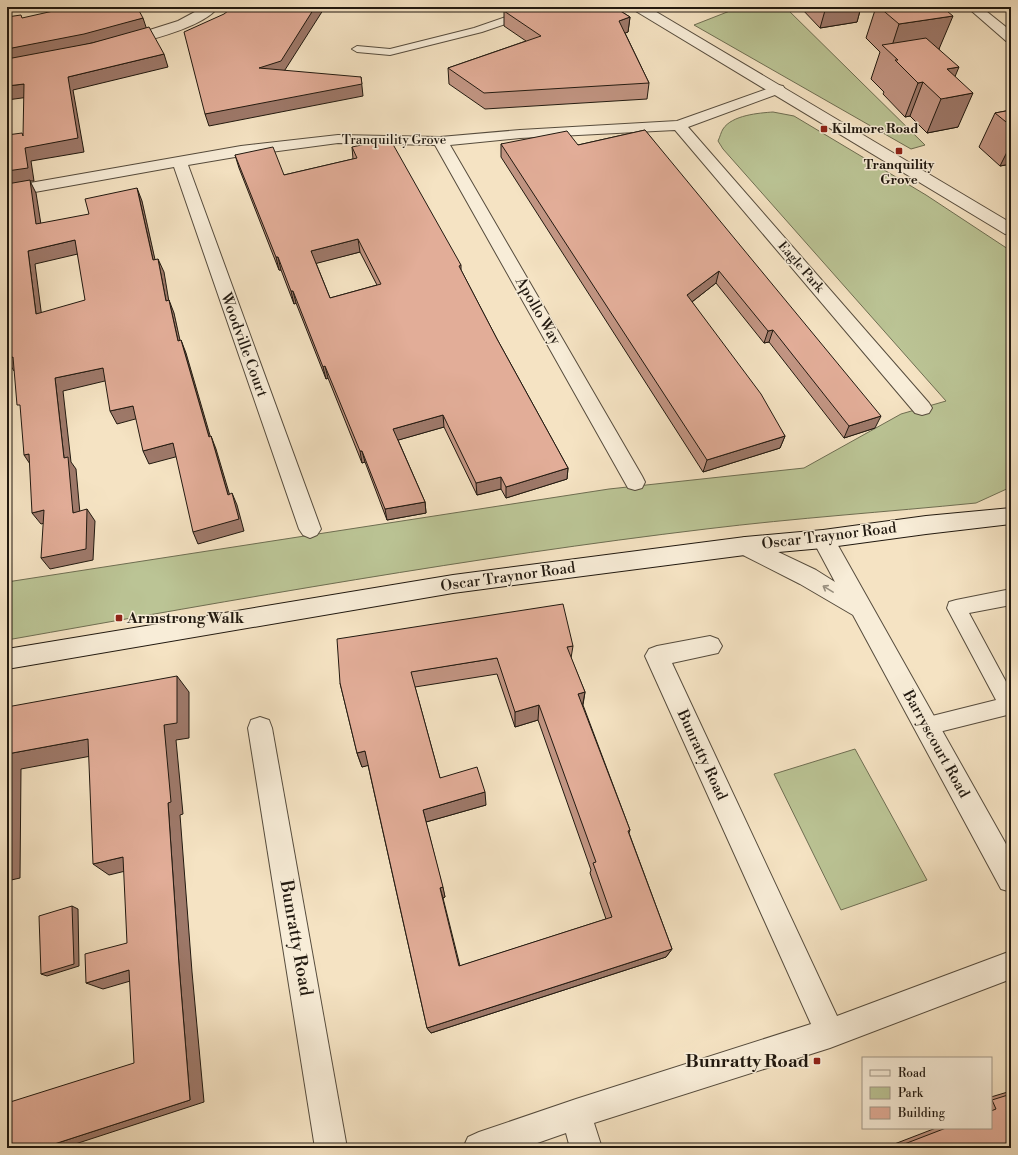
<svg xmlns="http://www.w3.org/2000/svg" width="1018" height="1155" font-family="'Libre Bodoni',serif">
<rect width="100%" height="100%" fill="#f5e3c3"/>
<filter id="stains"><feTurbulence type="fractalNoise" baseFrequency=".005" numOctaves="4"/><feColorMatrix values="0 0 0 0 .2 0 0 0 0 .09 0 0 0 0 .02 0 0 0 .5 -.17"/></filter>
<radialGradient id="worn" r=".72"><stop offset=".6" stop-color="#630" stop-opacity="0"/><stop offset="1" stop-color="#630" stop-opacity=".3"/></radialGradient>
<g fill="#bbc495" stroke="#6e6e52">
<polygon points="740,7 785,7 925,145 911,149 694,25"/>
<path d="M773,112L794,116L926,195L1011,251V487L976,503C886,512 796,518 706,529C472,557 239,599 7,640V582L609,489L804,468L901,414L946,401L723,149L718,141C720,137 721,132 723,129C732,115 759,113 773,112Z"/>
<polygon points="855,749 927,880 841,910 774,774"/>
</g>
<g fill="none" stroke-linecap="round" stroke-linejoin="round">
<defs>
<g id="service">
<polygon points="535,7 550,7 549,9 482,32 390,55 357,52 352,49 357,46 390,49 474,28"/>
<polygon points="1011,589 1011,605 969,613 1011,691 1011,714 927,735 920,733 917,726 920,719 996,700 947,608 949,602 956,600"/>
</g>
<g id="minor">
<path d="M204,7H218C205,27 146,41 123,47L118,46L116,43L118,40L178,21Z"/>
<polygon points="967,7 981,7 1011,31 1011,42 1006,41"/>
<polygon points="778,85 783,86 785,89 783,92 688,127 929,403 932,408 929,413 922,415 915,413 675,130 520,138 450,145 642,476 645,482 642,488 635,490 628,488 435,145 338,143 241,156 188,165 321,529 317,535 310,538 303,535 299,529 174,167 7,197 7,187 241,146 338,135 440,137 520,130 677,121"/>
<polygon points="710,636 718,639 722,646 718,653 672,663 837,1016 1011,951 1011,979 830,1048 594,1123 602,1148 570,1148 566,1133 523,1148 463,1148 468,1137 479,1132 576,1099 811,1024 645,656 649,649 657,646"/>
<polygon points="260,717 269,720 272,728 347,1148 315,1148 248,728 251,720"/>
</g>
<g id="tertiary">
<polygon points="633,7 648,7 1011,223 1011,235 1005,234 634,10"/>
<polygon points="823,530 831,533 1011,853 1011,892 1001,889 853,615 800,584 737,552 734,546 737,540 745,537 753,540 816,570 835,582 812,539 815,533"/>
</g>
<polygon id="secondary" points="1011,508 1011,524 926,534 823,548 745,555 453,593 7,669 7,649 453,575 745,537 823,530 926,516"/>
</defs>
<use href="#service" stroke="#564c3d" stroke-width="2"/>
<use href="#minor" stroke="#564c3d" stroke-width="2"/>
<use href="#tertiary" stroke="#564c3d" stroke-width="2"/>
<use href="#secondary" stroke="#211910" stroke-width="2"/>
<use href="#service" fill="#f8edd8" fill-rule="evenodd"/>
<use href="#minor" fill="#f8edd8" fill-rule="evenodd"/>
<use href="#tertiary" fill="#f8edd8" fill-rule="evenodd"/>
<use href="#secondary" fill="#f8edd8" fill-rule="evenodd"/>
</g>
<g fill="#c29583" stroke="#211910" fill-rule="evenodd">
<polygon points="505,7 614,7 630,17 628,32 625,33 649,83 647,99 485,109 449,84 448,68 526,41 504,26 504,11 509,9"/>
<polygon points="800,7 861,7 857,22 820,28"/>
<polygon points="876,7 942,7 939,49 955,77 958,127 927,133 910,116 905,117 883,94 884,92 871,79 880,52 866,38"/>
<polygon points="1011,110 1011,164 1000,166 979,147 995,113"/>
<polygon points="645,130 875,428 844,438 769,342 764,343 716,283 692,302 785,436 780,448 703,472 501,157 501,144 578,145"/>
<path d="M352,147L461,265V270L497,339L568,468L567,479L506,498L501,489L477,495L444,427L398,440L425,502L426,513L387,520L365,462L362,463L328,378L326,379L296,303L294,304L281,270H279L239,168L235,155L284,175L353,159ZM360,252L377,285L330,298L316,263Z"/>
<path d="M573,646L571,658L585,692L583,705L630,830L629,833L672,949L666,957L431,1033L427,1028L368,765L362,767L357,753L340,683ZM497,674L515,727L538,720L591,870L590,873L606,919L460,966L443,898L445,897L426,822L486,805L440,778L415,687Z"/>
<polygon points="1011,1091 1011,1148 884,1148 936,1128 991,1128 991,1097"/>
</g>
<g fill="#9e796a" stroke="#211910">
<polygon points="315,7 325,7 283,73 259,68"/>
<polygon points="826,7 861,7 857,22 820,28"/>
<polygon points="953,16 939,49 890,52 899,24"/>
<polygon points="630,17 628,32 618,36 619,21"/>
<polygon points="143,18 147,30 7,63 7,49"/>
<polygon points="164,54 168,67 73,90 84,152 31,161 34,181 30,181 36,193 43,237 7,185 7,171 25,148 29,146 68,77"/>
<polygon points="959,67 946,98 973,93 958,127 927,133 941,99 947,69"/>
<polygon points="361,77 363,96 209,126 205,114"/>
<polygon points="923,82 910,116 905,117 918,83"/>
<polygon points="24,84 29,97 7,100 7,86"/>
<polygon points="1011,144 1011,164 1000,166"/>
<polygon points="137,188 142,201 158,273 153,260"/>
<polygon points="358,239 360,252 314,264 311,251"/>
<polygon points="75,240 82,253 35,264 43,326 36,314 28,251"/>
<polygon points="276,257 278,257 281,270 279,270"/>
<polygon points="158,259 164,272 171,314 166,301"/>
<polygon points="719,271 716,283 684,308 687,295"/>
<polygon points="291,291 293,291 296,303 294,304"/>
<polygon points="169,300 174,313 183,354 178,341"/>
<polygon points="773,330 769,342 764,343 768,331"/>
<polygon points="181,340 186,353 214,449 209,437"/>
<polygon points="13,357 21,370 14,371 7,360 7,359"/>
<polygon points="325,366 328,378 326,379 323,367"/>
<polygon points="103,368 109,380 63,391 71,462 76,469 81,525 73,513 64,458 55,378"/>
<polygon points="133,406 139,418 117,424 110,411"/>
<polygon points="443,415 444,427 395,441 393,429"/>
<polygon points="881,416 875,428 844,438 849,426"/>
<polygon points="211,436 216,449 233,506 228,495"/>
<polygon points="785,436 780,448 703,472 707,460"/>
<polygon points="173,443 179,456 149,464 143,451"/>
<polygon points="360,451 362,451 365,462 362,463"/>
<polygon points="29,454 32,467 24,455"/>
<polygon points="568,468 567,479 506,498 506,487"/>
<polygon points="501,477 501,489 477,495 476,483"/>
<polygon points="232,493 237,505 244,531 198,544 193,532"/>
<polygon points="425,502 426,513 387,520 385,509"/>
<polygon points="87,509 95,521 93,560 50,569 41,558"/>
<polygon points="44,510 53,521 41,524 32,513"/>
<polygon points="177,676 189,692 189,738 176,740 183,814 180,815 192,972 204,1102 63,1148 42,1148 190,1100 179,965 168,803 164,725"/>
<polygon points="585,692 582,708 578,694"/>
<polygon points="539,705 538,720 515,727 515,712"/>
<polygon points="88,739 102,754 21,769 20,878 7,881 7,754"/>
<polygon points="365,751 370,765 362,767 357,753"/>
<polygon points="485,792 486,805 426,822 423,810"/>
<polygon points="123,857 138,868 109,875 93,864"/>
<polygon points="443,887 445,897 443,898 440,888"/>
<polygon points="72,906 78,909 79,966 47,976 41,974"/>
<polygon points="672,949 666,957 431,1033 427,1028"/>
<polygon points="7,962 11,964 9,1009 7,1010"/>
<polygon points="129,970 144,977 103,989 86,983"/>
</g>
<g fill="#e2ad98" stroke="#211910" fill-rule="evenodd">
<polygon points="71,7 137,7 143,18 84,34 7,49 7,17 21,15 22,18"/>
<polygon points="233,7 315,7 281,61 259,68 361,77 362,84 205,114 184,32 224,14"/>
<polygon points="514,7 614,7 630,17 619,21 649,83 484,93 448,68 541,36 504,11"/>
<polygon points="879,7 942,7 953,16 899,24"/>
<polygon points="149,27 164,54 68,77 78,138 25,148 28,168 7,171 7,135 22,133 23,136 24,84 7,86 7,59 92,43"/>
<polygon points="926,38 959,67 947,69 973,93 941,99 923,82 918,83 895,60 898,60 882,45"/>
<polygon points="1011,110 1011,126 995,113"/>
<polygon points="645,130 881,416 849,426 773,330 768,331 719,271 687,295 761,394 785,436 707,460 501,144 567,131 578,145"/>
<path d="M390,139L461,265L459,266L497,339L568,468L506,487L501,477L476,483L443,415L393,429L425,502L385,509L362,451H360L325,366L323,367L293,291H291L278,257H276L235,155L273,147L284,175L357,158L352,147ZM358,239L381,284L330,298L311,251Z"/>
<path d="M30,180L36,224L89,214L85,199L137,188L153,260L158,259L166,301L169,300L178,341L181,340L209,437L211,436L228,495L232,493L239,519L193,532L173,443L143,451L133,406L110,411L103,368L55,378L64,458L68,457L73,513L87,509L86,549L41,558L44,510L32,513L29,454L24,455L20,405H17L13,357L7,359V184ZM75,240L85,300L36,314L28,251Z"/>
<path d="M563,604L573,646L567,647L585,692L578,694L630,830L628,831L672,949L427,1028L365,751L357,753L340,683L337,639ZM497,658L515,712L539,705L596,862L593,863L612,917L459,966L440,888L443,887L423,810L485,792L477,767L440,778L411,672Z"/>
<polygon points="177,676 177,723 164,725 171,802 168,803 179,965 190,1100 42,1148 7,1148 7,1103 134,1063 129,970 86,983 85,954 127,943 123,857 93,864 88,739 7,754 7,707"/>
<polygon points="72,906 74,964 41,974 39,916"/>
<polygon points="1011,1094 1011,1148 894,1148 946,1128 991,1128 991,1111 996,1109 992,1100"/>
</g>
<defs><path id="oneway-shaft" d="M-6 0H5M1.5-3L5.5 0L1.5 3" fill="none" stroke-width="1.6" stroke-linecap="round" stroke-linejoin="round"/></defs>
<use stroke="#978e7e" href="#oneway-shaft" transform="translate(828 589) rotate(-149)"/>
<g fill="#8f2418" stroke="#f8edd8" stroke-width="1.5">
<rect x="820" y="125" width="8" height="8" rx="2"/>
<rect x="895" y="147" width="8" height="8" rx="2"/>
<rect x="115" y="614" width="8" height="8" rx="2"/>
<rect x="813" y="1057" width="8" height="8" rx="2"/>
</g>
<g text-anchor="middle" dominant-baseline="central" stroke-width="3" stroke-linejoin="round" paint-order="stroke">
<g font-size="13" font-weight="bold" fill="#211910" stroke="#f8edd8" text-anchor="start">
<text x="832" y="129">Kilmore Road</text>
<text x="899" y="165" text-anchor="middle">Tranquility<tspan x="899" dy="15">Grove</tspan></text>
</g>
<g font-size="13" fill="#211910" stroke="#f8edd8">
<text x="394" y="140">Tranquility Grove</text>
<text transform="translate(801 267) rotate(49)">Eagle Park</text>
</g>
<g font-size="15" fill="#211910" stroke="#f8edd8">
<text transform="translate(538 311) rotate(60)">Apollo Way</text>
<text transform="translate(244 345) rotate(70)">Woodville Court</text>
<text transform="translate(829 536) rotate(-7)">Oscar Traynor Road</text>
<text transform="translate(508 577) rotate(-8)">Oscar Traynor Road</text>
<text transform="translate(936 744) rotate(61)">Barryscourt Road</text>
<text transform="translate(702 755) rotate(65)">Bunratty Road</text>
</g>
<g font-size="15" font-weight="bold" fill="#211910" stroke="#f8edd8" text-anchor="start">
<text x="127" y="618">Armstrong Walk</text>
</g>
<g font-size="18" fill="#211910" stroke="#f8edd8">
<text transform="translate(296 938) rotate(80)">Bunratty Road</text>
</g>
<g font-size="18" font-weight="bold" fill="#211910" stroke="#f8edd8" text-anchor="end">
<text x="809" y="1061">Bunratty Road</text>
</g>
</g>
<rect width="1018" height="1155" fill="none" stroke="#f5e3c3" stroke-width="24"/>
<rect x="8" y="8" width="1002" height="1139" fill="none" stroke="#211910" stroke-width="2"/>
<rect x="12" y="12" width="994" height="1131" fill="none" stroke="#211910"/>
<rect x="862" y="1057" width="130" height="72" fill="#f8edd8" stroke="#a29888"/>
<rect x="870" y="1070" width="20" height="6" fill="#f8edd8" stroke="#a29888"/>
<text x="898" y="1077" font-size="12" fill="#211910">Road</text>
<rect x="870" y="1087" width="20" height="12" fill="#bbc495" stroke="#a29888"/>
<text x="898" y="1097" font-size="12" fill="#211910">Park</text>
<rect x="870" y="1107" width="20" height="12" fill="#e2ad98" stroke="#a29888"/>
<text x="898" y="1117" font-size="12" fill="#211910">Building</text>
<rect width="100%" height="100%" filter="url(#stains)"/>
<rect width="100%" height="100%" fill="url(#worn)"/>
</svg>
